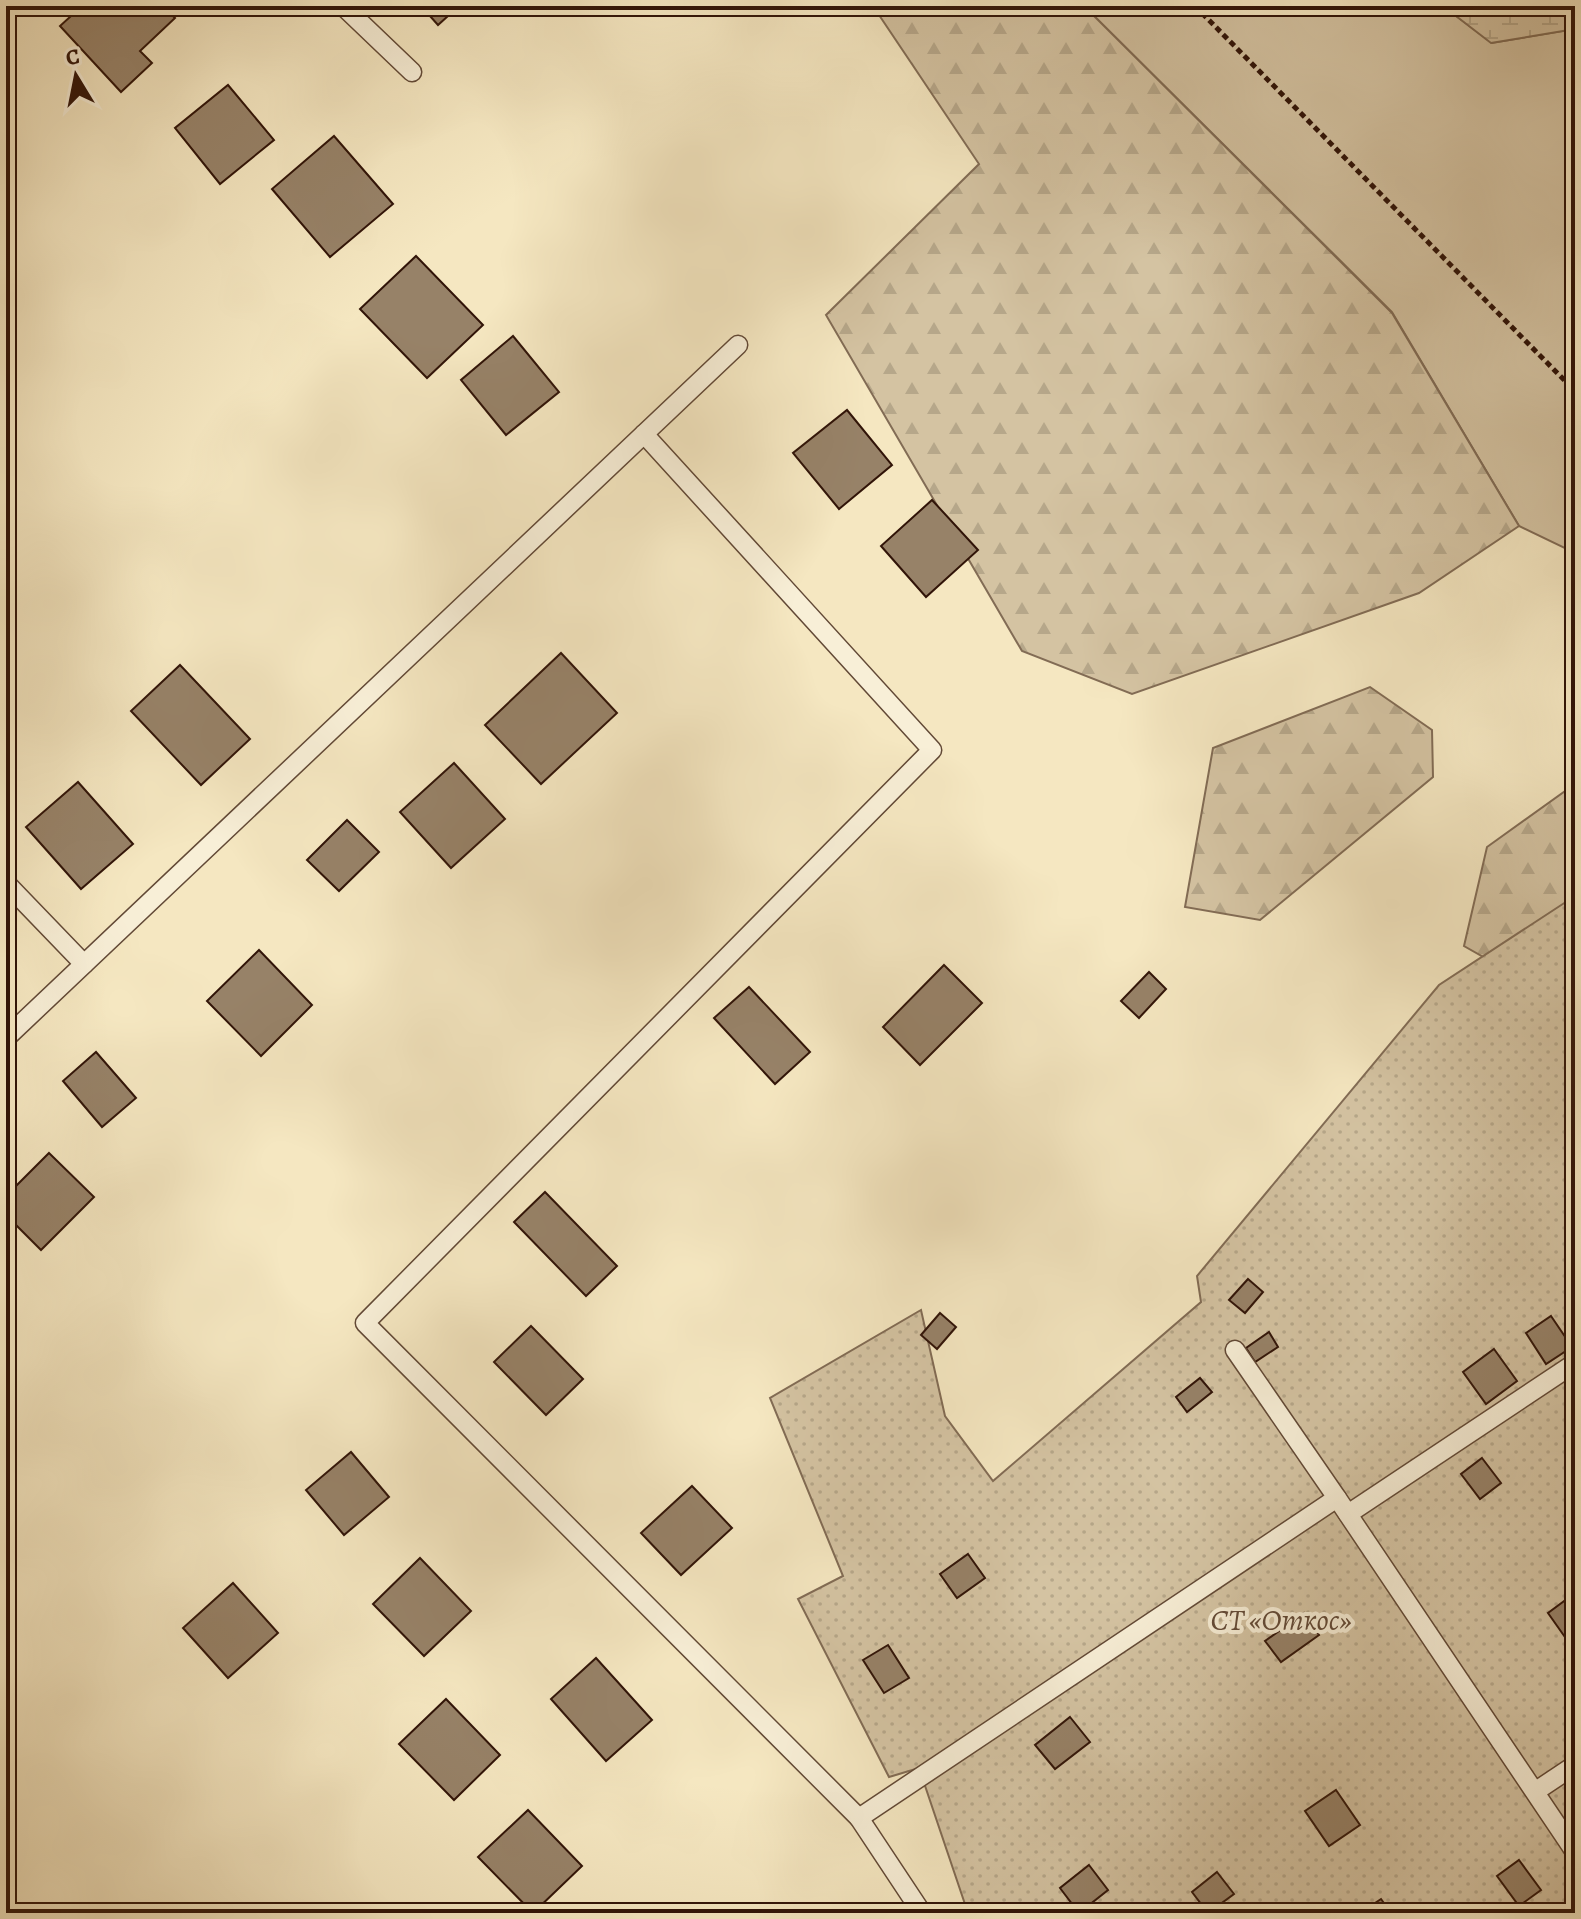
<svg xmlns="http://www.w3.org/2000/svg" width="1581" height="1919" font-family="Alegreya,serif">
<defs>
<pattern id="forest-firs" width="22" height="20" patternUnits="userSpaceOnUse" patternTransform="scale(2)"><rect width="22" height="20" fill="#d4c3a2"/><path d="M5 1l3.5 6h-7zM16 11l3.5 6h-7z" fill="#b6a78a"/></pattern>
<pattern id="wetland-marsh" width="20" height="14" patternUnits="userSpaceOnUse" patternTransform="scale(2)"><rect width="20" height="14" fill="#d4c3a2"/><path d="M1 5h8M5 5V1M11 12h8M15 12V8" fill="none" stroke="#b6a78a"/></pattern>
<pattern id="garden-dots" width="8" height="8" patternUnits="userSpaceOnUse" patternTransform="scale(2)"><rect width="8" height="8" fill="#d4c3a2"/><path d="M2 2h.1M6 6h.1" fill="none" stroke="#b6a78a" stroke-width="1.8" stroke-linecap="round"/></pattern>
</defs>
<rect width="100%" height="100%" fill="#f5e7c1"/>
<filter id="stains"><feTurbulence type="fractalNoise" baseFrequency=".0025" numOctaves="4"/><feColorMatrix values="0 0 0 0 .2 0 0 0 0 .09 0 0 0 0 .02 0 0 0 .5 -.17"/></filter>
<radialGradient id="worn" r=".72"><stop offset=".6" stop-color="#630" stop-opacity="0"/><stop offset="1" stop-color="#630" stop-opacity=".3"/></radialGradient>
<polygon fill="#d4c3a2" stroke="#826c55" stroke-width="2" points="1084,6 1443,6 1492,43 1575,29 1575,553 1519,526 1392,312"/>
<g fill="url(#forest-firs)" stroke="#826c55" stroke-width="2">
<polygon points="873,6 1084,6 1392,313 1519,526 1419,593 1132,694 1022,651 826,315 979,164"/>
<polygon points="1370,687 1432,730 1433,777 1260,920 1185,907 1213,748"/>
<polygon points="1575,784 1575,1009 1464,946 1487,847"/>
</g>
<polygon fill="url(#wetland-marsh)" stroke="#826c55" stroke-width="2" points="1443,6 1575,6 1575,29 1491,43"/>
<polygon fill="url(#garden-dots)" stroke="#826c55" stroke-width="2" points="1575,896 1575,1913 968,1913 919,1768 889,1777 798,1599 843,1576 770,1398 921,1310 945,1416 993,1481 1201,1302 1197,1276 1439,985"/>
<g fill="#978268" stroke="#311408" stroke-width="2">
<polygon points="82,6 163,6 175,18 140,51 152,63 121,92 60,26"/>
<polygon points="421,6 459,6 438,25"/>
<polygon points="228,85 274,140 220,184 175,128"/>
<polygon points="334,136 393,204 330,257 272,189"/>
<polygon points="416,256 483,325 427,378 360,309"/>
<polygon points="513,336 559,392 506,435 461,380"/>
<polygon points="847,410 892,465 839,509 793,453"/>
<polygon points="932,500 978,550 926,597 881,546"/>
<polygon points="561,653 617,713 541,784 485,725"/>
<polygon points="180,665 250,739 201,785 131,711"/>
<polygon points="454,763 505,819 451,868 400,812"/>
<polygon points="78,782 133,844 81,889 26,827"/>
<polygon points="347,820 379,852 339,891 307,860"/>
<polygon points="259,950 312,1005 261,1056 207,1001"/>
<polygon points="944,965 982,1003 920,1065 883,1027"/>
<polygon points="1149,972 1166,989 1139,1018 1121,1001"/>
<polygon points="749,987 810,1052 775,1084 714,1018"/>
<polygon points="96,1052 136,1098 102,1127 63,1081"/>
<polygon points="49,1153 94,1197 41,1250 6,1215 6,1196"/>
<polygon points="545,1192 617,1266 586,1296 514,1222"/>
<polygon points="1248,1279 1263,1292 1245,1313 1229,1300"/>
<polygon points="940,1313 956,1327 937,1349 921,1335"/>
<polygon points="1551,1316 1572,1347 1546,1364 1526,1333"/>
<polygon points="531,1326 583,1379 546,1415 494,1362"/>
<polygon points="1269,1332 1278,1347 1255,1362 1246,1348"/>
<polygon points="1494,1349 1517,1381 1486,1404 1463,1372"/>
<polygon points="1200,1378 1212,1392 1187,1412 1176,1397"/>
<polygon points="351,1452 389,1497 344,1535 306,1490"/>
<polygon points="1482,1458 1501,1483 1480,1499 1461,1474"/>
<polygon points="692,1486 732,1528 681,1575 641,1533"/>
<polygon points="968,1554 985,1578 957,1598 940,1574"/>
<polygon points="420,1558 471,1611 424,1656 373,1604"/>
<polygon points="233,1583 278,1633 228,1678 183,1628"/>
<polygon points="1575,1593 1575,1635 1567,1640 1548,1613"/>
<polygon points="1304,1613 1319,1635 1281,1662 1265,1641"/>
<polygon points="888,1645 909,1678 884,1693 863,1660"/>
<polygon points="596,1658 652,1720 606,1761 551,1699"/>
<polygon points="446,1699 500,1755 454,1800 399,1744"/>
<polygon points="1070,1717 1090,1742 1055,1769 1035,1745"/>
<polygon points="1336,1790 1360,1825 1329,1846 1305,1811"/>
<polygon points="528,1810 582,1866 533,1913 478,1857"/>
<polygon points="1519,1860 1541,1890 1519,1906 1497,1876"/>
<polygon points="1089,1865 1108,1890 1079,1913 1060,1888"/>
<polygon points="1217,1872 1234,1894 1208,1913 1192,1892"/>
<polygon points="1381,1899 1391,1913 1360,1913"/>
</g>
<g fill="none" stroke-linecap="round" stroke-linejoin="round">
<defs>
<g id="service">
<polyline points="343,6 412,72"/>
<polyline points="644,434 932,750 365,1323 859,1818"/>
<polyline points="6,883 84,964"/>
<polyline points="6,1038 738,345"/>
<polyline points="1235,1350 1337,1498"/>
<polyline points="1348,1514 1575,1363"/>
<polyline points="1536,1791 1575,1765"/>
<polyline points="922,1913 859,1818 1337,1498 1575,1852"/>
</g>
</defs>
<use href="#service" stroke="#624936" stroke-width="21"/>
<polyline stroke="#311408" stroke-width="5" stroke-dasharray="6 4" stroke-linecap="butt" points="1195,6 1575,391"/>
<use href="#service" stroke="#f8efd7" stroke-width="18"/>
</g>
<g text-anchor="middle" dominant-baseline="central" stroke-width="8" stroke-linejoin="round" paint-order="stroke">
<g font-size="30" font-style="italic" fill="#624936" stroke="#f8efd7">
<text x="1281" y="1620">СТ «Откос»</text>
</g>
</g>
<rect width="1581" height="1919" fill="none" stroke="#f5e7c1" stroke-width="32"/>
<rect x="8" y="8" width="1565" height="1903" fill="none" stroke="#311408" stroke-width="4"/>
<rect x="16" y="16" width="1549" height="1887" fill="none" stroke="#311408" stroke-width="2"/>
<g transform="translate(76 76) rotate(350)" stroke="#f8efd7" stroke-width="6" paint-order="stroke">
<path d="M0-6L14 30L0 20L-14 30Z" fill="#311408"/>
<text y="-12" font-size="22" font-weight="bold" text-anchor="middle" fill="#311408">С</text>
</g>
<rect width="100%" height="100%" filter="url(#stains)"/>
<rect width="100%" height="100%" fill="url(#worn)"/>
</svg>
